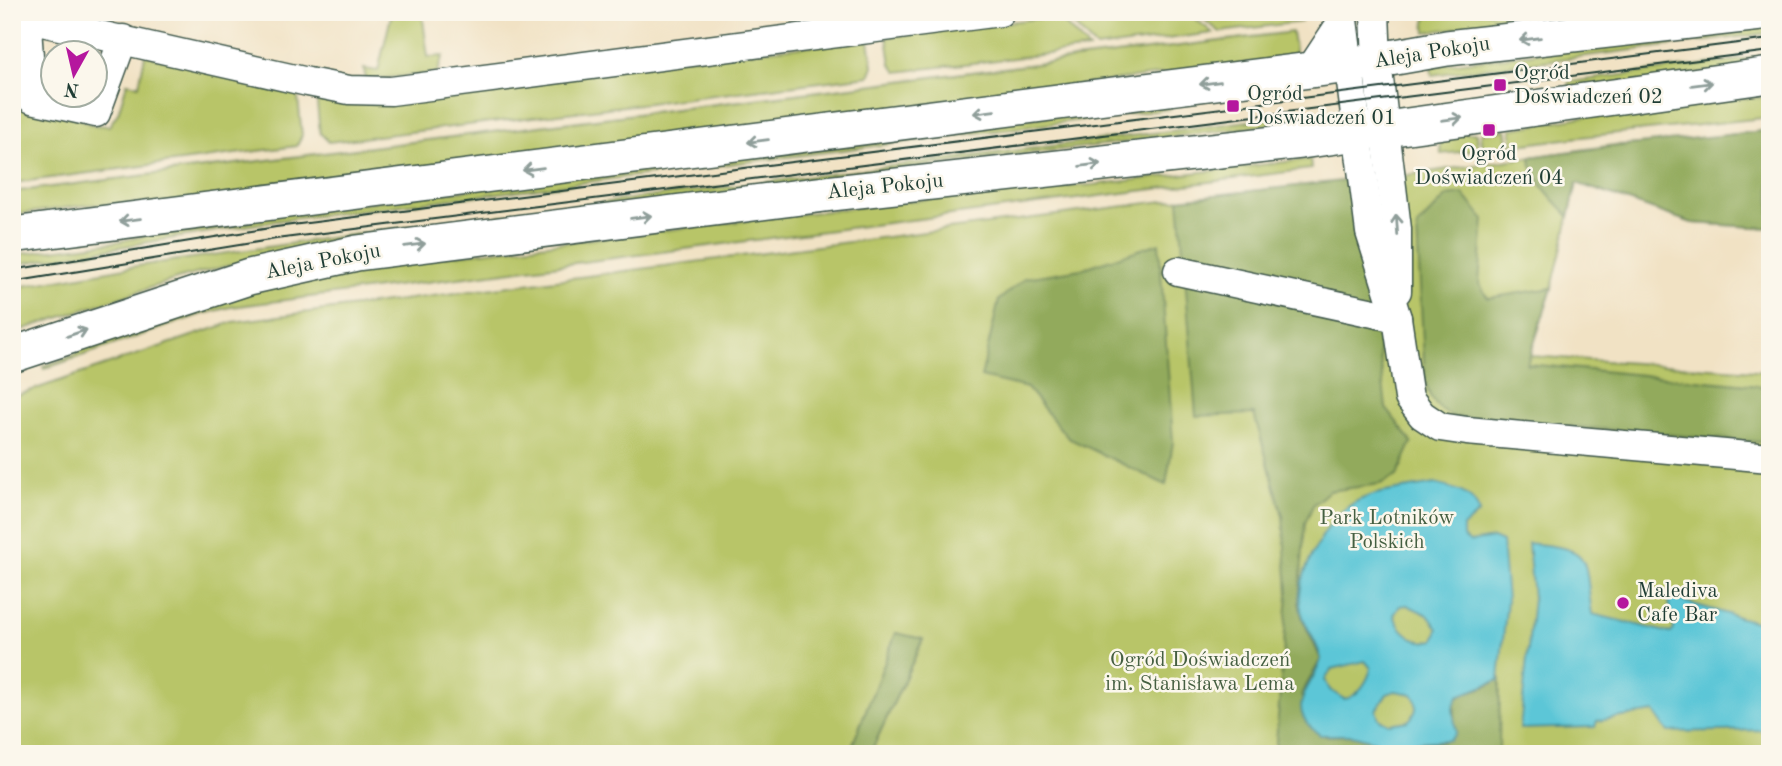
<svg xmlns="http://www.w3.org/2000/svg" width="1782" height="766" font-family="'Old Standard TT',serif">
<rect width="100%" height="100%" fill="#fbf7ec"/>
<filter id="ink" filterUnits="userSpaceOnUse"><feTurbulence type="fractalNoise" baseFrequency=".0143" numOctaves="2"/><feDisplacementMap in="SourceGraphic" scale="14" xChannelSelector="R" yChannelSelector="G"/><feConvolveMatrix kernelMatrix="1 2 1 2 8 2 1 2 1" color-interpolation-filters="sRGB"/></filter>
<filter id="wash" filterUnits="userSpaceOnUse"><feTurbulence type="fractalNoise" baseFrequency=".00686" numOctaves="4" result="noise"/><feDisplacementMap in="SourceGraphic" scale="28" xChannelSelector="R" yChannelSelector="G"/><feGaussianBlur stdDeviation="1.57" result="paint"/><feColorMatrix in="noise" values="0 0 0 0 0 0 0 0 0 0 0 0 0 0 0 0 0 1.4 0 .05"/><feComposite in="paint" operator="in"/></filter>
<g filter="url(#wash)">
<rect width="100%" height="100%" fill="#f1e2c4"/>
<g fill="#b8c568" stroke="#6c814e" stroke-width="2">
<polygon points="392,12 422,12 428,57 443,56 437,73 366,80 364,69 378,71"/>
<polygon points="1087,12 1187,12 1213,33 1096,48 1064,15"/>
<polygon points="1194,12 1299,12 1301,22 1220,32"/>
<polygon points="1454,12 1568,12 1568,14 1426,32 1425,21 1429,16"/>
<polygon points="1057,16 1089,49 897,72 891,64 887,37"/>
<polygon points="1770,24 1770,33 1432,75 1431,66"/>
<polygon points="12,28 17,37 19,92 93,125 109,126 118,113 127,83 139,85 145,55 297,89 302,135 297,146 12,183"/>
<polygon points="1292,32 1296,57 172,202 88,205 12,215 12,192"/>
<polygon points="869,40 873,66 869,76 329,142 320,133 316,94"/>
<polygon points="1770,56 1770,64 1571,92 1569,82"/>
<path d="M1770,97V117C1684,128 1598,133 1513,146L1511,129L1674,101Z"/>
<polygon points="1168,101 1169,109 275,221 12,265 12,255 116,242 206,223"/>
<polygon points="1305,114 1306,121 931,165 258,258 180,278 12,333 12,288 137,266 378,231"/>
<polygon points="1506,129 1509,146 1483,149 1481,133"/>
<polygon points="1770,130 1770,228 1692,223 1577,183 1552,288 1530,356 1770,372 1770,754 870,754 923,640 896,633 849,754 12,754 12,397 233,322 1156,202 1408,175 1614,145 1656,144"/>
<polygon points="1439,133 1477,133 1478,150 1441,154"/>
<polygon points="1310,159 1311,169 231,307 199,315 44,369 43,366 72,356 93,342 312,272 995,191 1093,185"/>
</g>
<g fill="#92aa5c" stroke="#587448" stroke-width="2">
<path d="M1770,130V228L1692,223L1577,183L1569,216C1553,199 1533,181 1530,157C1610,145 1690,140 1770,130Z"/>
<path d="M1350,180L1373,297L1386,408L1412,442L1397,476L1380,484L1329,491L1313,505L1305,523L1299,603L1303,620L1321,659L1301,695L1325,736L1352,735L1384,744L1443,742L1455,716L1454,702C1465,687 1492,691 1500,676L1499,754H1275L1288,594L1283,516L1254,414L1196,416L1179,199Z"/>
<path d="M1463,194L1484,219L1479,283L1488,298L1552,288L1527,364L1770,387V443L1454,417C1437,410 1429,399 1425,381L1417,227L1447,196Z"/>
<polygon points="1159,243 1173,442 1166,485 1068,438 1027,388 981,377 999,300 1025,278 1081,269"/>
<polygon points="896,633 923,639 870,754 849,754"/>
</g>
<g fill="#5cc6d7" stroke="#3e8286" stroke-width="2" fill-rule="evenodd">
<path d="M1435,484C1452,488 1476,493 1479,513L1463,527V537L1470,542L1493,538L1502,542L1507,600L1499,680L1458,696L1453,708L1456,733L1450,740L1384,744L1352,735H1320C1280,707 1315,685 1321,659C1317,639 1302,625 1300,604C1298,587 1306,568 1313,553C1345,489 1372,495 1435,484ZM1407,605L1428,615L1438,629L1434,640C1417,646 1399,631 1394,615L1400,606ZM1365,661L1371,668C1368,681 1358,697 1344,699L1330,690L1325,680L1332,669ZM1395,691L1412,694C1419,704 1417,713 1408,721L1389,724L1379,719L1376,710L1387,694Z"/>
<path d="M1528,543C1595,550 1583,554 1592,614L1671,633L1674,629L1668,597L1770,626V730L1668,732L1654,712L1597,721L1595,727L1520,729L1533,598Z"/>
</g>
</g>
<g filter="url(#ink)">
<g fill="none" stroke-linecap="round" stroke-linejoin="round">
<defs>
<g id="minor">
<polyline points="25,12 42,22 308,82 349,90 391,91 1000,12"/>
<polyline points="1342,12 1370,232 1397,318 1409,398 1422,415 1440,427 1467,431 1770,458"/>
<polyline points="1375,12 1377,62 1397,229 1397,291"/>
<polyline points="26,13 32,99 96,113 123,39"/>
<polyline points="1310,70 1343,20"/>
<polyline points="1178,271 1397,318"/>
</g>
<g id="major">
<polyline points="12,235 1350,65 1447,48 1770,12"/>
<polyline points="12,355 249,277 357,253 833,193 1301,141 1770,75"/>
</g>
</defs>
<use href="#minor" stroke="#3e564a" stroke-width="31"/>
<use href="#major" stroke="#3e564a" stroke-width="38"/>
<use href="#minor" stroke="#fff" stroke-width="28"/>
<use href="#major" stroke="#fff" stroke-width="35"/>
<g stroke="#1f3d34" stroke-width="2">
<polyline points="12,270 276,227 1770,39"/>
<polyline points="12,282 276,239 1770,51"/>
</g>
</g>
<defs><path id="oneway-shaft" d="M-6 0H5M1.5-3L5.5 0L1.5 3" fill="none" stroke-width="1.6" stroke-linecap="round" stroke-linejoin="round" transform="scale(1.75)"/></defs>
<g stroke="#8f9e9a">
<use href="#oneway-shaft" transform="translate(1530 39) rotate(173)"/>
<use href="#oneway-shaft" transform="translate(1210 83) rotate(173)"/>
<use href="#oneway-shaft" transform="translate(1702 84) rotate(-7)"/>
<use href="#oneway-shaft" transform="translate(984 112) rotate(173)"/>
<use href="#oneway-shaft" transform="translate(1452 119) rotate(-7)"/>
<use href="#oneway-shaft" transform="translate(758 141) rotate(173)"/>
<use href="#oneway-shaft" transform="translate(1090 165) rotate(-7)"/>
<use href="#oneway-shaft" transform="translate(533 169) rotate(173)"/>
<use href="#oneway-shaft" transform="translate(641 217) rotate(-7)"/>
<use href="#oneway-shaft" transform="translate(130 220) rotate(173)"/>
<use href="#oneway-shaft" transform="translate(1397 225) rotate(-94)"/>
<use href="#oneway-shaft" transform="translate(415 245) rotate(-7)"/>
<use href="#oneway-shaft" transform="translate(77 333) rotate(-19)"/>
</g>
</g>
<g fill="#b5179e" stroke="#fbf7ec" stroke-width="2.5">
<rect x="1493" y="78" width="14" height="14" rx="3.5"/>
<rect x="1226" y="99" width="14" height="14" rx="3.5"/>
<rect x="1482" y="123" width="14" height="14" rx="3.5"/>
<circle cx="1623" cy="603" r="7"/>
</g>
<g text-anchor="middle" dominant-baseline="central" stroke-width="5" stroke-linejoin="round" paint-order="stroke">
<g font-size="21" fill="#1f3d34" stroke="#fbf7ec">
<text transform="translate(1432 53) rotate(-9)">Aleja Pokoju</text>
<text transform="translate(885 187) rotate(-6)">Aleja Pokoju</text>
<text transform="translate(323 262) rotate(-11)">Aleja Pokoju</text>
</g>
<g font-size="21" fill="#1f3d34" stroke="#fbf7ec" text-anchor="start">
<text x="1514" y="73">Ogród<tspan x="1514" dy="24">Doświadczeń 02</tspan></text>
<text x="1247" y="94">Ogród<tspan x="1247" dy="24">Doświadczeń 01</tspan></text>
<text x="1489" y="154" text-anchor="middle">Ogród<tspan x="1489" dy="24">Doświadczeń 04</tspan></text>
<text x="1637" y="591">Malediva<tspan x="1637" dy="24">Cafe Bar</tspan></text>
</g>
<g font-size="21" fill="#455f41" stroke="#fbf7ec">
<text x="1387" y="518">Park Lotników<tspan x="1387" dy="24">Polskich</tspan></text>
<text x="1200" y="660">Ogród Doświadczeń<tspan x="1200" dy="24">im. Stanisława Lema</tspan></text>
</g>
</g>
<rect width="1782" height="766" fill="none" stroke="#fbf7ec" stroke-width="42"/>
<g transform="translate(74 74) rotate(188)"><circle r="33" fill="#fbf7ec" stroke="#a3ada2" stroke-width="2"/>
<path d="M0-5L12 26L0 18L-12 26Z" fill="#b5179e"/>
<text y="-10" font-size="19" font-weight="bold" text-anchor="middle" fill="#1f3d34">N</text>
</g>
</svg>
